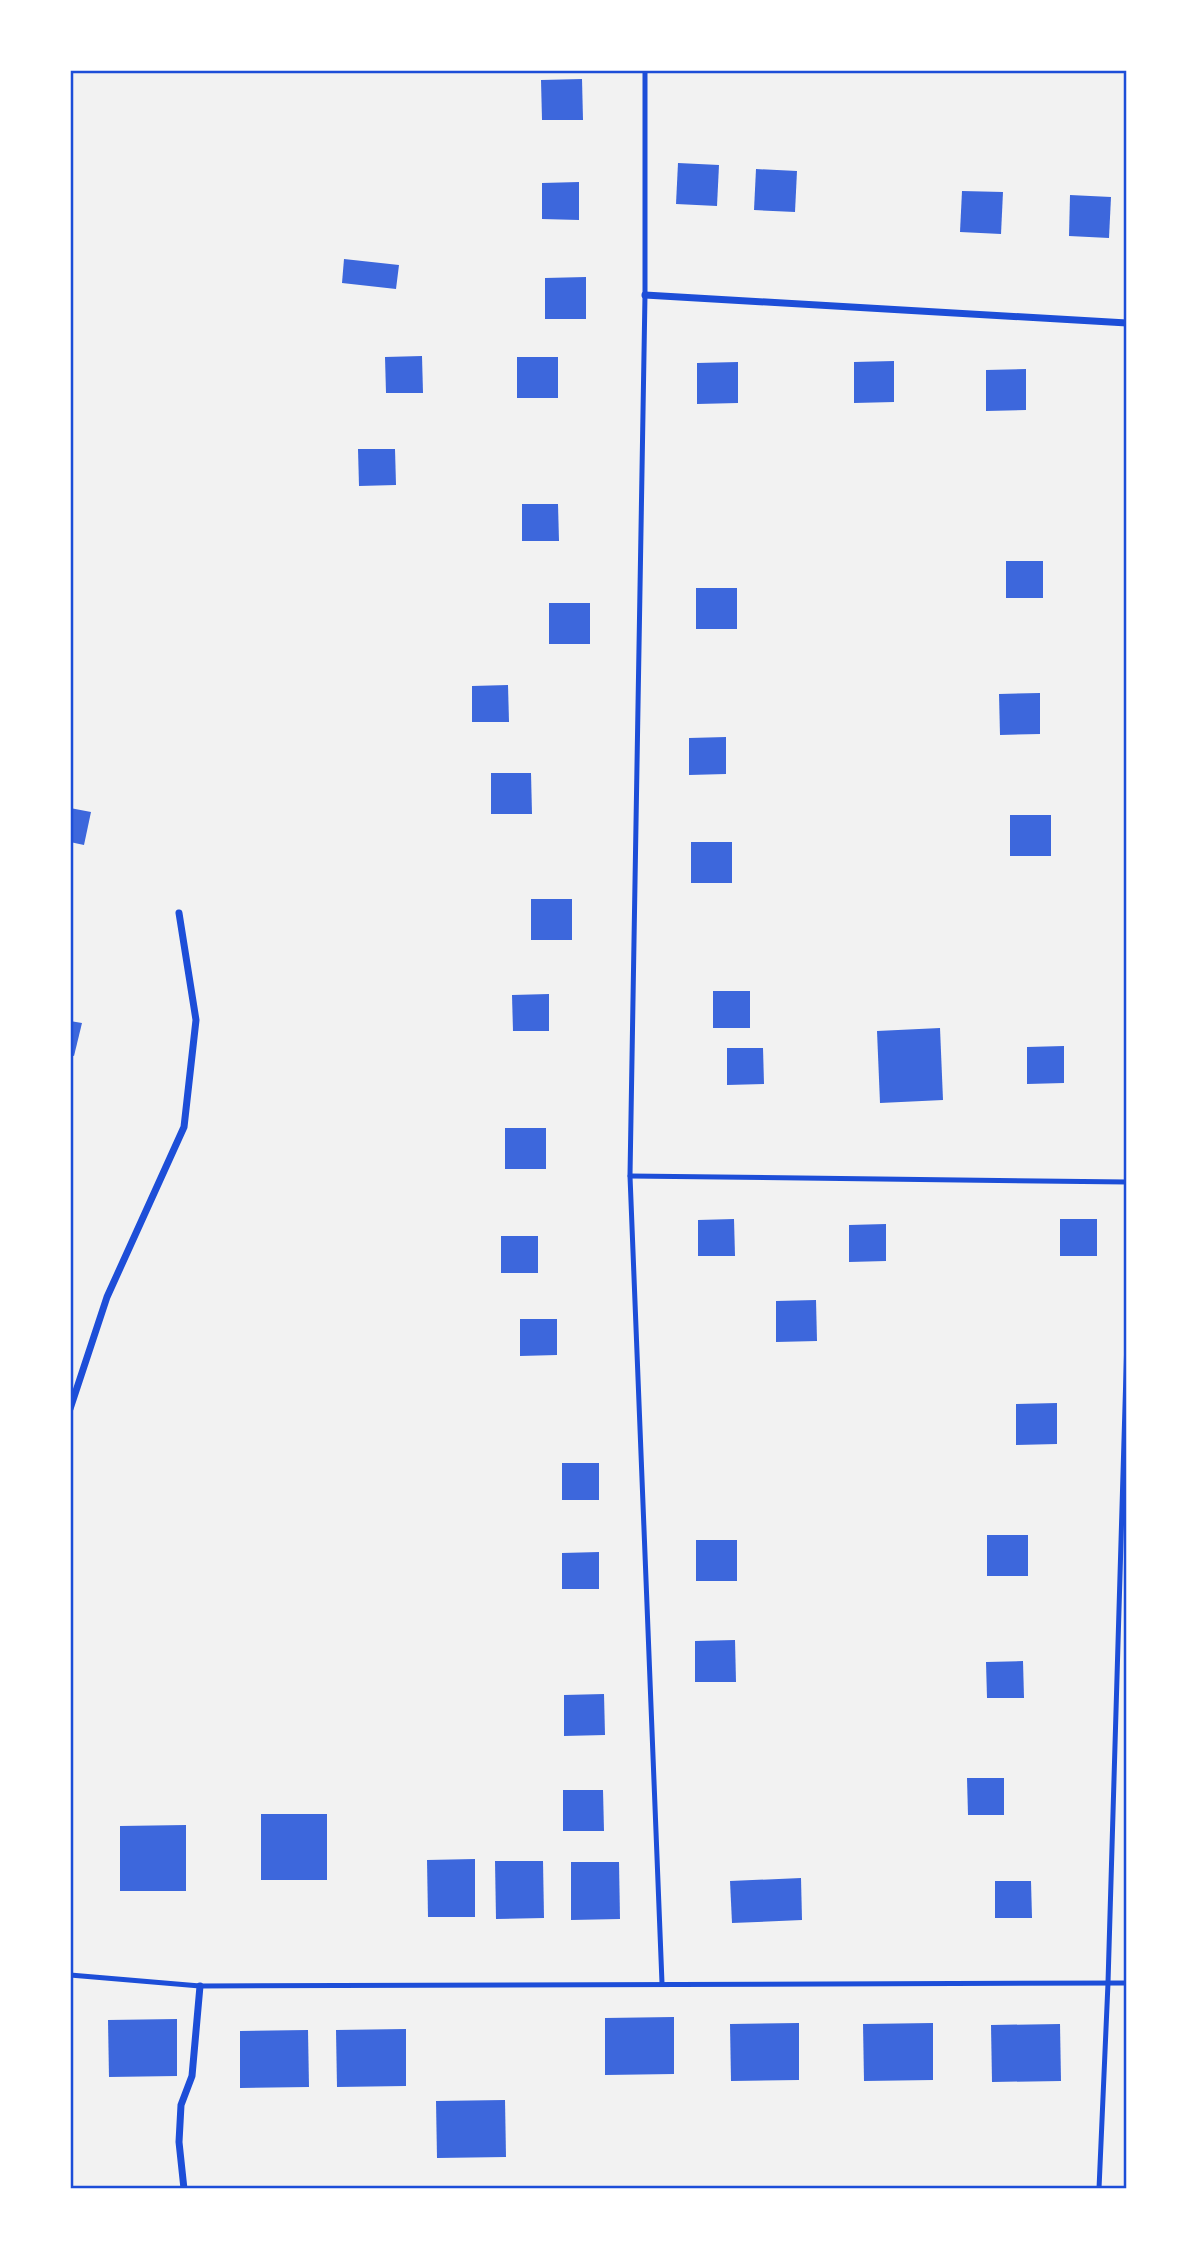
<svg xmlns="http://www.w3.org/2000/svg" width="1197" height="2259" font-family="'PT Serif',serif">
<rect width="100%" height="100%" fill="#f2f2f2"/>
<g fill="#3d67dc">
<polygon points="582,79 583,120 542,120 541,80"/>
<polygon points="678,163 719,165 717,206 676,204"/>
<polygon points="756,169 797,171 795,212 754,210"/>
<polygon points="579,182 579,220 542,219 542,183"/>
<polygon points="962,191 1003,192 1001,234 960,232"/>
<polygon points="1070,195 1111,197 1109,238 1069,236"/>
<polygon points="344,259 399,265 396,289 342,283"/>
<polygon points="586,277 586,319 545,319 545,278"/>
<polygon points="422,356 423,393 386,393 385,357"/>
<rect x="517" y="357" width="41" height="41"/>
<polygon points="894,361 894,402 854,403 854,362"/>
<polygon points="738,362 738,403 697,404 697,363"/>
<polygon points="1026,369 1026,410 986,411 986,370"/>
<polygon points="358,449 395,449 396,485 359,486"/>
<polygon points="522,504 558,504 559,541 522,541"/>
<rect x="1006" y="561" width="37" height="37"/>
<rect x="696" y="588" width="41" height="41"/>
<rect x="549" y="603" width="41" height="41"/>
<polygon points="508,685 509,722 472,722 472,686"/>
<polygon points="1040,693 1040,734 1000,735 999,694"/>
<polygon points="726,737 726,774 689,775 689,738"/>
<polygon points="491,773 531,773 532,814 491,814"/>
<polygon points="70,808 91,812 84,845 70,842"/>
<rect x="1010" y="815" width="41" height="41"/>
<rect x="691" y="842" width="41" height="41"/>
<rect x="531" y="899" width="41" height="41"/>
<rect x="713" y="991" width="37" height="37"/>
<polygon points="549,994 549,1031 513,1031 512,995"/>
<polygon points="70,1021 82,1023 74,1056 70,1055"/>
<polygon points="940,1028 943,1100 880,1103 877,1031"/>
<polygon points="1064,1046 1064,1083 1027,1084 1027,1047"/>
<polygon points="727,1048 763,1048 764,1084 727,1085"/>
<rect x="505" y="1128" width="41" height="41"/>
<polygon points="734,1219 735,1256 698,1256 698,1220"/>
<rect x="1060" y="1219" width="37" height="37"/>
<polygon points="886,1224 886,1261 849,1262 849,1225"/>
<rect x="501" y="1236" width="37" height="37"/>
<polygon points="816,1300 817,1341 776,1342 776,1301"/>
<polygon points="520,1319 557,1319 557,1355 520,1356"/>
<polygon points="1057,1403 1057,1444 1016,1445 1016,1404"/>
<rect x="562" y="1463" width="37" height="37"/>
<rect x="987" y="1535" width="41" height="41"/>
<rect x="696" y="1540" width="41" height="41"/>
<polygon points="599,1552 599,1589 562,1589 562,1553"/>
<polygon points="735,1640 736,1682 695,1682 695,1641"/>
<polygon points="1023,1661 1024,1698 987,1698 986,1662"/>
<polygon points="604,1694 605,1735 564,1736 564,1695"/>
<polygon points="967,1778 1004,1778 1004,1815 968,1815"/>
<polygon points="563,1790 603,1790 604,1831 563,1831"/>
<rect x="261" y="1814" width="66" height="66"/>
<polygon points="186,1825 186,1891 120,1891 120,1826"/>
<polygon points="475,1859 475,1917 428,1917 427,1860"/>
<polygon points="495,1861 543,1861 544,1918 496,1919"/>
<polygon points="571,1862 619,1862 620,1919 571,1920"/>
<polygon points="801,1878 802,1920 732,1923 730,1881"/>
<polygon points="995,1881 1031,1881 1032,1918 995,1918"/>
<polygon points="674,2017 674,2074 605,2075 605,2018"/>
<polygon points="177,2019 177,2076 109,2077 108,2020"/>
<polygon points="799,2023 799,2080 731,2081 730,2024"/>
<polygon points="933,2023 933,2080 864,2081 863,2024"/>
<polygon points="1060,2024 1061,2081 992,2082 991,2025"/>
<polygon points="406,2029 406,2086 337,2087 336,2030"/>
<polygon points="308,2030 309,2087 240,2088 240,2031"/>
<polygon points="505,2100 506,2157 437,2158 436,2101"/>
</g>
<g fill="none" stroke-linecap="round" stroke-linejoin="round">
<g stroke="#1d4ed8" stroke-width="5">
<polyline points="645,70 645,295 630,1176 662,1983"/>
<polyline points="630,1176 1127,1182"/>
<polyline points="70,1975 200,1986 1127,1983"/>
<polyline points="1099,2189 1108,1983 1127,1338"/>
</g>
<g stroke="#1d4ed8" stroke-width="7">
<polyline points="645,295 1127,323"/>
<polyline points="70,1409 107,1297 184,1127 196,1020 179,913"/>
<polyline points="184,2189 179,2142 181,2105 192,2076 200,1986"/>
</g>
</g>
<rect width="1197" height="2259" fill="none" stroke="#ffffff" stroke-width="144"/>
<rect x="72" y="72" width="1053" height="2115" fill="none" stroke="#1d4ed8" stroke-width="2.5"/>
</svg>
